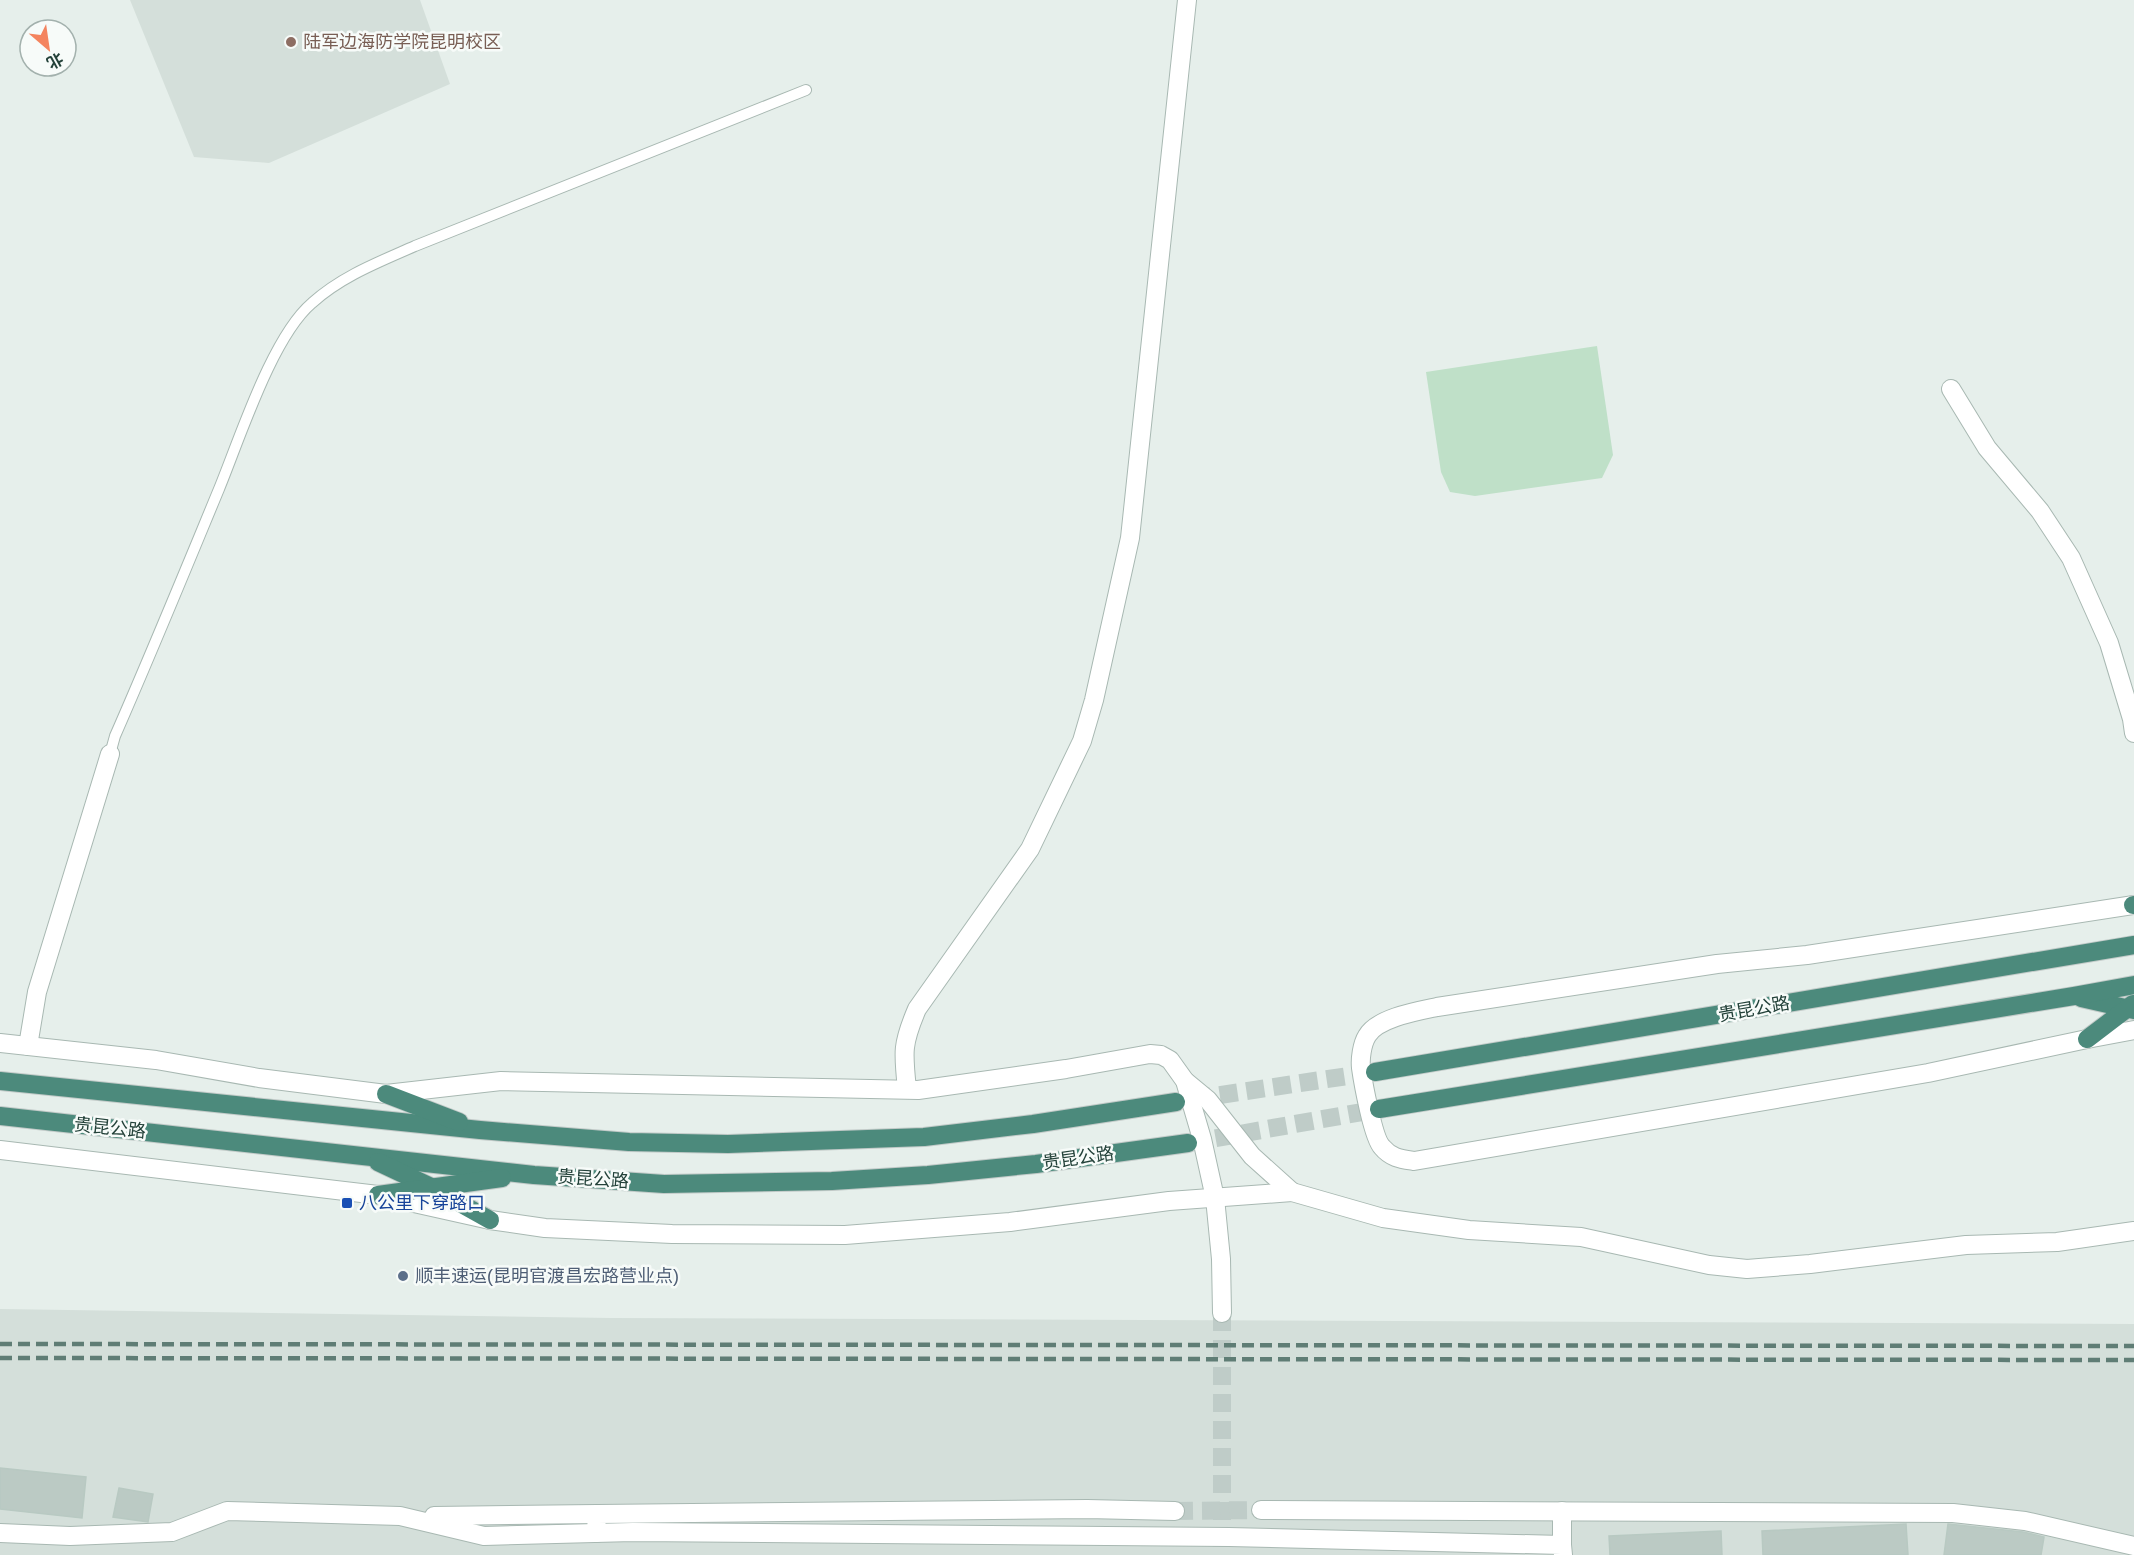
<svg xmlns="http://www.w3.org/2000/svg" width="2134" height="1555" font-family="Arial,'Noto Sans SC',sans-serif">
<rect width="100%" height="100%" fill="#e6efeb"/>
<g fill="#d4dfda">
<polygon points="130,0 420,0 450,84 269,163 194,157"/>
<polygon points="0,1309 611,1318 2134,1324 2134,1555 0,1555"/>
</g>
<polygon fill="#bfe0c8" points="1597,346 1613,455 1602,478 1475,496 1450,492 1441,472 1426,372"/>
<g fill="#bbcac4" stroke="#b8c9c2" stroke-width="1.5">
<polygon points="0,1468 86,1477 82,1518 0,1509"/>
<polygon points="119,1488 153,1494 148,1522 113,1517"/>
<polygon points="1906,1524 1908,1555 1763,1555 1762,1531"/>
<polygon points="1948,1524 2023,1532 2044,1537 2041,1555 1944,1555"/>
<polygon points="1721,1531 1722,1555 1610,1555 1609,1536"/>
</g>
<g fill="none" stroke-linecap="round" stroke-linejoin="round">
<g stroke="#bfccc8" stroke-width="18" stroke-dasharray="18 9" stroke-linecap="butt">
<polyline points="1222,1313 1222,1555"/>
<polyline points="1175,1511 1261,1510"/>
</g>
<g stroke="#bfccc8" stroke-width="18" stroke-dasharray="18 9" stroke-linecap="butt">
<polyline points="1193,1099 1375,1072"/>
<polyline points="1189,1143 1379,1109"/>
</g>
<defs>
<path id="service" d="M110,754L115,736C151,654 185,571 219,489C240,438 272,337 312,303C342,276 379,262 415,246L806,90"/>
<g id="minor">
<polyline points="1951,389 1987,448 2040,511 2071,558 2109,643 2132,719 2134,733"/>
<path d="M2087,1039L1928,1073L1414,1161C1401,1159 1391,1158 1382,1147C1373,1138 1363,1082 1361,1068C1360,1059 1362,1044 1367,1036C1377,1018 1418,1011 1437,1007L1717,964L1807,955L2134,905"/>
<polyline points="28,1046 37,992 110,754"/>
<path d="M907,1089C903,1052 902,1044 917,1009L1030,849L1082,741L1094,700L1130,538L1187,0"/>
<polyline points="1292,1192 1383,1218 1469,1230 1581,1237 1709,1265 1747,1269 1810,1264 1966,1245 2057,1242 2134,1231"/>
<polyline points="1261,1510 1953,1513 2025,1521 2134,1546"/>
<polyline points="434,1516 597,1514"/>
<polyline points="0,1533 70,1536 172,1532 227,1511 400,1516 484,1536 633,1532 1229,1537 1562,1545 1563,1555"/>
<polyline points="596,1533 597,1514 1087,1509 1175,1511"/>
<polyline points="1562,1545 1562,1511"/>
</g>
<g id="tertiary">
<polyline points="2087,1039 2134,1030"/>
<polyline points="0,1043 156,1060 259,1078 386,1094 501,1081 918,1090 1066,1069 1150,1054 1161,1055 1170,1060 1185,1081 1202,1139 1215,1198 1221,1259 1222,1313"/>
<polyline points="1185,1081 1208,1100 1252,1156 1292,1192"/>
<polyline points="0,1150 378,1195 490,1220 545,1228 672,1234 845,1235 1010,1222 1169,1201 1292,1192"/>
</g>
<g id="trunk">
<polyline points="2133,905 2134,905"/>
<polyline points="2081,998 2134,1010"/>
<polyline points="2087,1039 2133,1004"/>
<polyline points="1375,1072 2134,945"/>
<polyline points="0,1081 480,1130 629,1142 728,1144 924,1137 1033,1124 1176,1102"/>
<polyline points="386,1094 459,1122"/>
<polyline points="1379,1109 2074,996 2134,985"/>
<polyline points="0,1116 534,1175 664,1184 832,1181 928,1175 1036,1164 1188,1143"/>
<polyline points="378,1162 431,1187 490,1220"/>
<polyline points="378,1195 502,1178"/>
</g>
</defs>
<use href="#service" stroke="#a8b8b2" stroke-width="12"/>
<use href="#minor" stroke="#a8b8b2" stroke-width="20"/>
<use href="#tertiary" stroke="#a8b8b2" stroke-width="20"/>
<use href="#trunk" stroke="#c2cac8" stroke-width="20"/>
<use href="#service" stroke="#fff" stroke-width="10"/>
<use href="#minor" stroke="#fff" stroke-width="18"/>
<use href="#tertiary" stroke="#fff" stroke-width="18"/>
<use href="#trunk" stroke="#4c8a7c" stroke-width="18"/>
<g stroke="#5f7d75" stroke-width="4.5" stroke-dasharray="12 6" stroke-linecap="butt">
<polyline points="0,1344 2134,1346"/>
<polyline points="0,1358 2134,1360"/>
</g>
</g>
<circle fill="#8d6e63" stroke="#f7fbf9" stroke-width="2" cx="291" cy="42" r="6"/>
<rect fill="#1a4fb4" stroke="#f7fbf9" stroke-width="2" x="341" y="1197" width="12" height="12" rx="3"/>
<circle fill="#5c6f8a" stroke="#f7fbf9" stroke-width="2" cx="403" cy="1276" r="6"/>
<g text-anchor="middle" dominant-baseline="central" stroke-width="5" stroke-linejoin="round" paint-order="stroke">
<g font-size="18" fill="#785e54" stroke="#f7fbf9" text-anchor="start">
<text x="303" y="42">陆军边海防学院昆明校区</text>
</g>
<g font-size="18" fill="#24423a" stroke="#f7fbf9">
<text transform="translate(1754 1009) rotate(-10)">贵昆公路</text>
<text transform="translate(110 1128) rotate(6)">贵昆公路</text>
<text transform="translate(1078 1158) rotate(-8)">贵昆公路</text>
<text transform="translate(593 1179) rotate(4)">贵昆公路</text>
</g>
<g font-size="18" fill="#164399" stroke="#f7fbf9" text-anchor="start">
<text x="359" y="1203">八公里下穿路口</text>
</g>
<g font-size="18" fill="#4e5e75" stroke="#f7fbf9" text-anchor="start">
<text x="415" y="1276">顺丰速运(昆明官渡昌宏路营业点)</text>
</g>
</g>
<g transform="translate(48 48) rotate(151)"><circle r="28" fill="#f7fbf9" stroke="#a3b1ad" stroke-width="1.5"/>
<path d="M0-4.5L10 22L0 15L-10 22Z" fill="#f4845f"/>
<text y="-9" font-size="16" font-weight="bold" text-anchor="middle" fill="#24423a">北</text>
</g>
</svg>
